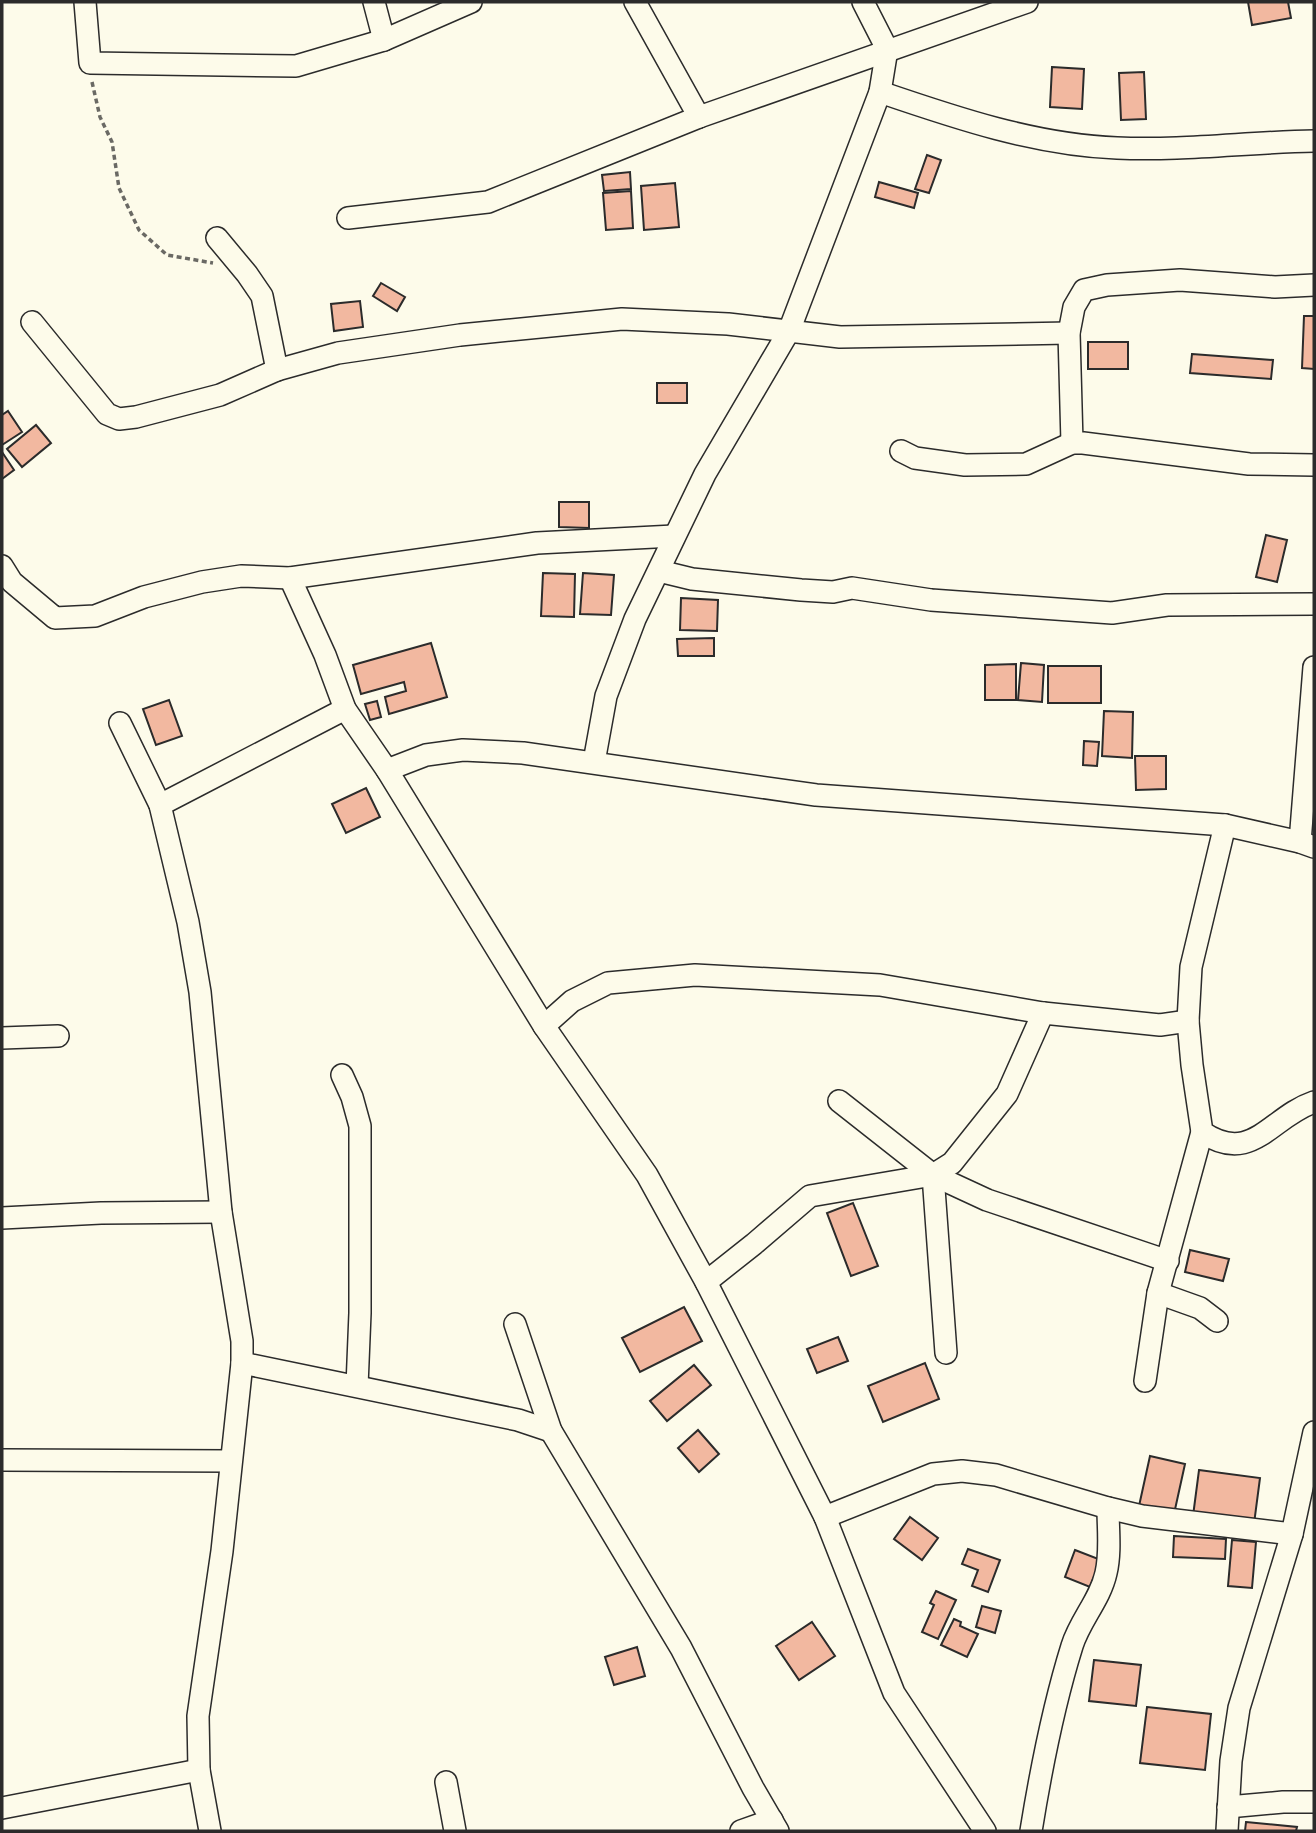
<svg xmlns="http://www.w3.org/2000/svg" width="1316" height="1833" font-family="'Open Sans',sans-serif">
<rect width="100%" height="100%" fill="#fdfbea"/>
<g fill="#f2b8a0" stroke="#2b2b2b" stroke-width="2">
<polygon points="1248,2 1288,2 1291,18 1252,25"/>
<polygon points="1052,67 1084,69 1082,109 1050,107"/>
<polygon points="1144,72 1146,119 1121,120 1119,73"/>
<polygon points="927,155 941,160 929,193 915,189"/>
<polygon points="630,172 631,189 604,191 602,175"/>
<polygon points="879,182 918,193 914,208 875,197"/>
<polygon points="675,183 679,227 644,230 641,186"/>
<polygon points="631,191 633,228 606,230 603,193"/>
<polygon points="381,283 405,297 397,311 373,296"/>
<polygon points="360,301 363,327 334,331 331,304"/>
<polygon points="1304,316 1314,316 1314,369 1302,368"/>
<rect x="1088" y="342" width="40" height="27"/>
<polygon points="1192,354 1273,360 1271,379 1190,373"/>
<rect x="657" y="383" width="30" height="20"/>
<polygon points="8,411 22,432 2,445 2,415"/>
<polygon points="36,425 51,443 22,467 7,449"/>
<polygon points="2,452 14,470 2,479"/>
<polygon points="559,502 589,502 589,528 559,527"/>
<polygon points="1266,535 1287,540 1277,582 1256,577"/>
<polygon points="543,573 575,574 574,617 541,616"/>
<polygon points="583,573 614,575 611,615 580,614"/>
<polygon points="681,598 718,600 717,631 680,630"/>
<polygon points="714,638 714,656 678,656 677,639"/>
<polygon points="431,643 447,697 389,714 385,697 406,691 404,682 361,694 353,665"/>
<polygon points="1021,663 1044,665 1042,702 1018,700"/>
<polygon points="1016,664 1016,700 985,700 985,665"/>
<rect x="1048" y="666" width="53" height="37"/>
<polygon points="169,700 182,736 156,745 143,709"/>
<polygon points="377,701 381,717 370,720 365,704"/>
<polygon points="1104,711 1133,712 1132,758 1102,756"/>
<polygon points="1084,741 1099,742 1097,766 1083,765"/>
<polygon points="1135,756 1166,756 1166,789 1136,790"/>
<polygon points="366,788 380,817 346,833 332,804"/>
<polygon points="853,1203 878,1266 851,1276 827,1213"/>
<polygon points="1190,1250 1229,1259 1223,1281 1185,1272"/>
<polygon points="684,1307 702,1341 640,1372 622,1338"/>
<polygon points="838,1337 848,1361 817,1373 807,1349"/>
<polygon points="925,1363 939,1399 883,1422 868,1386"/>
<polygon points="694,1365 711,1385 667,1421 650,1401"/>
<polygon points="698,1430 719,1454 699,1472 678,1448"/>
<polygon points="1150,1456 1185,1464 1174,1514 1139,1506"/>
<polygon points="1199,1470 1260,1478 1254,1524 1193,1516"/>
<polygon points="910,1517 938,1538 922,1560 894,1539"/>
<polygon points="1174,1536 1226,1539 1225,1559 1173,1557"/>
<polygon points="1232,1540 1256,1542 1252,1588 1228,1586"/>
<polygon points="968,1549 1000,1560 988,1592 972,1586 978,1570 962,1564"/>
<polygon points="1075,1550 1101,1560 1090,1587 1065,1577"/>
<polygon points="936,1591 956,1600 938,1639 922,1632 934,1605 930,1603"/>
<polygon points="982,1606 1001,1611 995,1633 976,1627"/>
<polygon points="954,1619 961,1622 960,1626 978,1634 967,1657 941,1645"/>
<polygon points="812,1622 835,1656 799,1680 776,1646"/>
<polygon points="637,1647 645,1676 614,1685 605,1657"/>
<polygon points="1094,1660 1141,1665 1136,1706 1089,1701"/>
<polygon points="1147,1707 1211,1714 1205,1770 1140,1763"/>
<polygon points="1246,1822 1297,1827 1296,1831 1245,1831"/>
</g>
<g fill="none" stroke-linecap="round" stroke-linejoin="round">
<defs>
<g id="minor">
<polyline points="85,2 90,63 296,66 384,40 471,2"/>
<polyline points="374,2 384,40"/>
<polyline points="635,2 699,117"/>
<path d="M880,92C956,118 1036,145 1117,148C1183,151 1249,142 1314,141"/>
<polyline points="348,218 488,202 699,117 1027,2"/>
<polyline points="217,238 247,274 262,296 277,370"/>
<polyline points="32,322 107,414 119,419 136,417 220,395 277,370 338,353 460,335 622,319 728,324 840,337 1069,333"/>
<polyline points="1072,443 1069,333 1074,307 1084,290 1107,285 1180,280 1275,287 1314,285"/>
<polyline points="901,451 915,458 965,465 1026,464 1072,443 1083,443 1249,464 1314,465"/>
<polyline points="2,566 12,582 55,618 95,616 144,597 202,582 241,576 290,578 537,543 674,536"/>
<polyline points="659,571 692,579 801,590 833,592 852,588 931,600 1112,613 1167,605 1314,604"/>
<polyline points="290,578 325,655 345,709 387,770 544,1026 647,1175 706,1282 825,1517 894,1693 985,1831"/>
<polyline points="120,723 160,805 188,922 200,992 221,1212 242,1341 242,1363 222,1551 198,1716 199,1770 210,1831"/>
<polyline points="594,762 606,696 635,619 705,474 789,331 880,92 887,49 863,2"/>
<polyline points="387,770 426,755 463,750 523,753 816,795 1225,825 1300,842 1314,847"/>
<polyline points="160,805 345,709"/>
<path d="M1225,825L1191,967L1188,1021L1192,1065L1202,1132C1252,1166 1270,1117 1314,1102"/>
<polyline points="1300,842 1314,667"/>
<polyline points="544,1026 572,1001 608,983 695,975 880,985 1043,1013 1160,1025 1188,1021"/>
<polyline points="2,1038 58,1036"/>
<polyline points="342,1075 352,1097 360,1126 360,1313 357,1386"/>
<polyline points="839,1101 933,1175 987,1200 1168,1261"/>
<polyline points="933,1175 946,1353"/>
<polyline points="2,1218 101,1213 221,1212"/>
<polyline points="706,1282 754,1244 810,1196 933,1175 952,1163 1007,1094 1043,1013"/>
<polyline points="1158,1293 1200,1308 1217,1321"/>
<polyline points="515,1324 551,1431 681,1648 753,1788 778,1831"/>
<polyline points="242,1363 518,1420 551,1431"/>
<polyline points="1145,1381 1158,1293 1202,1132"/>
<polyline points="2,1460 230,1461"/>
<polyline points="825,1517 933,1474 962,1471 996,1475 1108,1508 1142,1516 1292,1534"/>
<polyline points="446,1782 455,1831"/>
<polyline points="1228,1807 1283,1802 1314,1802"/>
<polyline points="2,1808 199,1770"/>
<polyline points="741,1831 772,1820"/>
<path d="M1031,1831C1041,1769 1053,1707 1072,1646C1080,1620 1100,1600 1106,1573C1111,1552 1108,1529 1108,1508"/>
<polyline points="1227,1831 1231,1761 1239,1708 1292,1534 1314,1432"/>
</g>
</defs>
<use href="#minor" stroke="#2b2b2b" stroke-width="24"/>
<polyline stroke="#6a6964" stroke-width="3.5" stroke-dasharray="5 3.5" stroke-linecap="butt" points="92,82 100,117 112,142 119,188 139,230 167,255 213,263"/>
<use href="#minor" stroke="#fdfbea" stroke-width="21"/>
</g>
<rect width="1316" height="1833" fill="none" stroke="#2b2b2b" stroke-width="7"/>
</svg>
